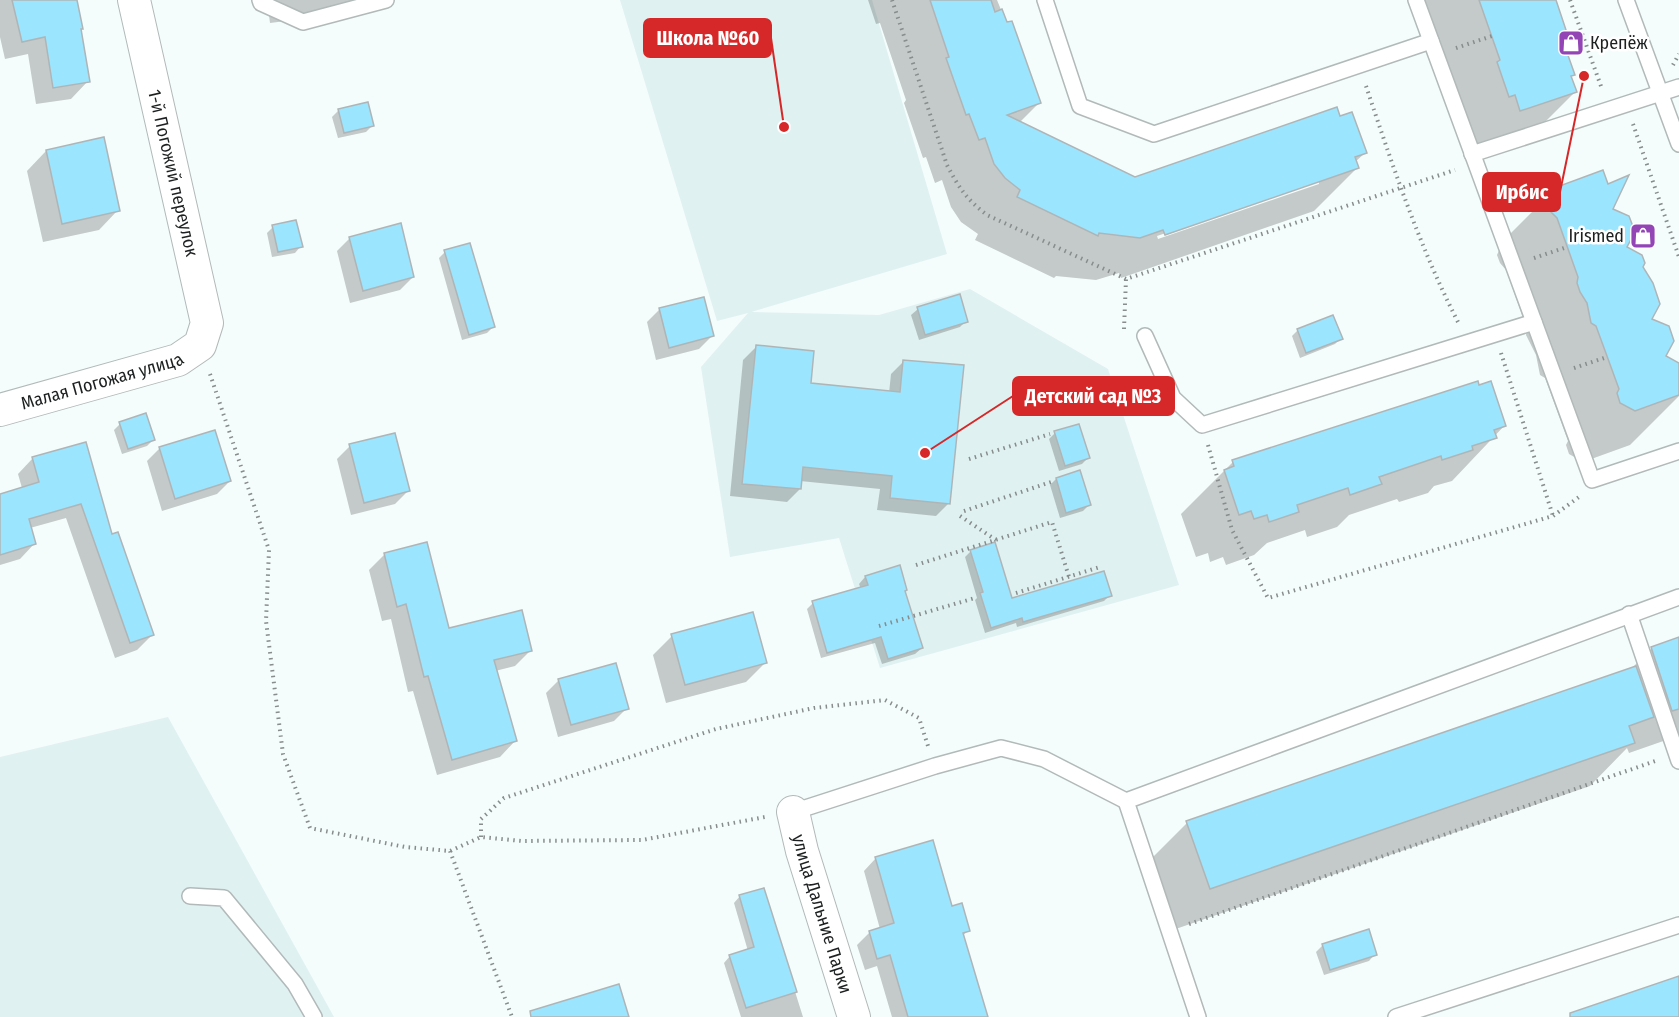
<svg xmlns="http://www.w3.org/2000/svg" width="1679" height="1017" font-family="'Fira Sans Condensed',sans-serif">
<rect width="100%" height="100%" fill="#f5fcfc"/>
<g fill="#e0f1f1">
<polygon points="620,0 872,0 947,254 751,312 879,315 970,289 1108,369 1179,585 880,668 839,538 730,557 701,367 748,313 717,321"/>
<polygon points="168,717 334,1017 0,1017 0,757"/>
</g>
<g fill="#0003" fill-rule="evenodd">
<polygon points="0,0 75,0 88,81 71,99 36,104 28,54 5,59 0,37"/>
<polygon points="267,0 355,0 341,14 270,23"/>
<path d="M868,0H997L1039,103L1019,123L1135,178L1339,118L1365,153L1355,162L1357,168L1314,211L1121,278L1119,273L1096,280L1056,276L1054,278L975,240L978,234L961,222L951,207L942,180L935,183L926,157L923,158L904,103L906,100L880,23L876,24ZM1319,181V184L1158,239L1157,236Z"/>
<polygon points="1419,0 1554,0 1568,42 1564,46 1573,74 1570,78 1575,92 1532,135 1477,153"/>
<polygon points="339,110 373,125 366,132 338,138 332,117"/>
<polygon points="46,151 118,210 99,230 43,242 27,171"/>
<polygon points="1555,189 1611,210 1625,248 1641,267 1650,320 1664,357 1679,364 1679,396 1630,445 1583,462 1569,454 1566,445 1568,441 1545,378 1540,375 1536,355 1526,335 1527,329 1506,270 1500,263 1497,255 1503,241"/>
<polygon points="273,227 301,246 295,253 272,257 267,233"/>
<polygon points="350,238 413,277 400,290 350,303 337,251"/>
<polygon points="445,252 493,327 487,333 462,340 439,258"/>
<polygon points="660,309 712,336 699,349 656,360 647,322"/>
<polygon points="918,309 966,321 960,327 919,340 911,315"/>
<polygon points="1298,330 1341,338 1335,344 1300,358 1292,336"/>
<polygon points="756,347 810,385 889,393 891,374 904,361 949,503 936,516 877,510 880,489 800,481 800,489 787,502 730,496 743,360"/>
<polygon points="120,424 153,440 147,446 122,454 114,430"/>
<polygon points="1505,425 1452,481 1434,486 1428,493 1399,502 1397,499 1349,515 1337,527 1307,537 1305,530 1267,543 1254,555 1226,565 1223,557 1210,562 1208,553 1196,557 1181,514 1233,462"/>
<polygon points="1055,433 1088,458 1082,464 1059,471 1049,439"/>
<polygon points="85,444 111,536 152,635 137,650 115,658 66,518 30,528 35,543 20,559 0,565 0,495 22,488 18,474 33,458"/>
<polygon points="350,446 408,491 395,504 351,515 337,459"/>
<polygon points="160,448 230,481 217,494 162,511 147,461"/>
<polygon points="1056,479 1089,505 1083,511 1060,518 1050,485"/>
<polygon points="971,551 1011,600 1110,595 1104,601 1017,627 1016,623 985,633 975,600 977,598 965,557"/>
<polygon points="385,554 448,630 531,650 515,666 495,671 515,741 500,757 437,775 413,691 408,692 391,619 382,621 369,570"/>
<polygon points="865,577 903,591 922,648 915,654 882,664 875,643 821,658 807,609 813,603 861,589 859,584"/>
<polygon points="672,636 766,662 746,682 666,703 653,655"/>
<polygon points="1679,639 1679,757 1672,738 1629,753 1627,748 1590,786 1167,932 1144,866 1187,823 1631,669 1651,649"/>
<polygon points="559,680 627,708 614,721 558,737 546,693"/>
<polygon points="876,858 951,908 969,930 962,936 986,1017 892,1017 877,966 865,970 857,945 870,932 880,929 864,871"/>
<polygon points="763,890 803,1017 741,1017 724,963 730,956 748,951 734,903 740,896"/>
<polygon points="1368,931 1375,954 1369,961 1324,975 1316,952 1322,946"/>
</g>
<g fill="#9ce5fe" stroke="#afb5b7" stroke-width="1.5">
<polygon points="12,0 77,0 83,29 81,29 90,82 53,88 45,37 22,42"/>
<polygon points="930,0 991,0 995,12 1002,9 1007,22 1012,21 1041,103 1007,115 1135,177 1337,107 1340,116 1352,112 1367,153 1355,157 1359,168 1165,235 1163,230 1140,238 1099,233 1098,236 1017,197 1020,190 1005,178 994,164 985,138 979,140 969,114 966,115 946,58 949,57"/>
<polygon points="1479,0 1556,0 1570,42 1564,44 1575,75 1571,76 1577,92 1520,111 1515,95 1509,97 1497,62 1500,60"/>
<polygon points="368,102 374,126 344,133 338,109"/>
<polygon points="104,137 120,211 62,224 46,150"/>
<polygon points="1603,170 1608,184 1629,175 1613,209 1629,216 1635,232 1627,247 1642,255 1645,263 1643,267 1653,283 1660,304 1652,319 1669,326 1674,341 1666,356 1679,363 1679,395 1635,411 1620,403 1617,393 1619,389 1596,326 1591,323 1587,303 1580,292 1577,283 1578,277 1557,218 1551,212 1548,202 1554,188"/>
<polygon points="296,220 303,247 278,252 272,225"/>
<polygon points="401,223 414,277 363,291 349,237"/>
<polygon points="470,243 495,327 469,335 444,250"/>
<polygon points="960,294 968,322 925,335 917,307"/>
<polygon points="704,297 714,336 669,348 659,308"/>
<polygon points="1333,315 1343,339 1306,353 1297,329"/>
<polygon points="756,345 814,351 811,383 900,392 903,360 964,365 950,504 890,498 892,476 803,467 801,489 742,484"/>
<polygon points="1478,381 1479,385 1491,381 1506,426 1494,430 1497,438 1472,446 1473,450 1442,460 1441,456 1379,477 1382,484 1350,495 1348,488 1297,505 1299,512 1269,522 1267,515 1254,519 1251,511 1239,515 1224,470 1234,466 1232,460"/>
<polygon points="146,413 155,440 128,449 119,422"/>
<polygon points="1079,424 1090,458 1065,466 1054,431"/>
<polygon points="215,430 231,481 175,499 159,447"/>
<polygon points="395,433 410,491 364,503 349,444"/>
<polygon points="86,442 112,534 118,532 154,635 130,643 81,504 29,519 36,544 0,555 0,494 39,482 32,457"/>
<polygon points="1080,470 1091,505 1066,513 1056,478"/>
<polygon points="427,542 449,628 522,610 532,651 494,660 517,741 452,760 428,676 424,677 406,604 397,607 384,553"/>
<polygon points="995,542 1012,598 1104,571 1112,596 1023,622 1022,618 991,628 980,593 983,592 970,550"/>
<polygon points="900,565 907,590 905,591 923,648 888,659 881,637 827,653 812,601 868,585 865,576"/>
<polygon points="753,612 767,663 685,685 671,634"/>
<polygon points="1679,637 1679,709 1672,711 1651,647"/>
<polygon points="616,663 629,709 571,725 558,679"/>
<polygon points="1636,666 1654,717 1629,726 1635,743 1210,889 1186,821"/>
<polygon points="933,840 952,906 962,903 970,931 963,933 988,1017 908,1017 890,955 877,959 869,931 894,923 875,857"/>
<polygon points="764,888 797,992 746,1008 729,955 754,947 739,895"/>
<polygon points="1369,929 1377,955 1330,970 1322,944"/>
<polygon points="1679,976 1679,1017 1570,1017 1570,1013"/>
<polygon points="619,984 629,1017 531,1017 530,1011"/>
</g>
<g fill="none" stroke-linecap="round" stroke-linejoin="round">
<defs>
<g id="lane">
<polyline points="260,0 261,3 303,22 386,0"/>
<polyline points="1045,0 1080,106 1154,134 1431,41"/>
<polyline points="1416,0 1592,480 1679,451"/>
<polyline points="1626,0 1679,144"/>
<polyline points="1472,154 1679,87"/>
<polyline points="1145,336 1173,398 1202,425 1534,322"/>
<polyline points="1629,614 1679,761"/>
<polyline points="793,812 935,766 1001,748 1044,759 1126,801"/>
<polyline points="190,896 224,898 295,984 314,1017"/>
<polyline points="1198,1017 1126,801 1679,597"/>
<polyline points="1396,1017 1679,925"/>
</g>
<g id="street">
<path id="s1" d="M0,410L178,360L200,345L207,323L134,0"/>
<path id="s2" d="M793,812L802,851L854,1017"/>
</g>
</defs>
<use href="#lane" stroke="#b2b9b9" stroke-width="18"/>
<use href="#street" stroke="#b2b9b9" stroke-width="34"/>
<g stroke="#878c8c" stroke-width="4" stroke-dasharray="1.5 4.5" stroke-linecap="butt">
<path d="M892,0L947,165C959,188 967,200 987,215L1126,279L1455,170"/>
<polyline points="1570,0 1602,89"/>
<polyline points="1456,48 1495,35"/>
<polyline points="1673,65 1679,54"/>
<path d="M1366,86C1393,167 1420,248 1459,324"/>
<polyline points="1633,124 1679,257"/>
<polyline points="1534,258 1567,247"/>
<polyline points="1124,329 1126,279"/>
<polyline points="1501,353 1553,516"/>
<polyline points="1574,368 1607,357"/>
<polyline points="210,374 269,550 266,621 283,754 310,828 405,847 450,851 481,837 522,841 642,840 765,817"/>
<polyline points="1208,445 1232,530 1268,598 1553,516 1579,497"/>
<polyline points="969,459 1050,434"/>
<polyline points="964,511 1051,482"/>
<polyline points="960,516 996,540"/>
<polyline points="916,565 1052,522 1069,577"/>
<polyline points="1016,593 1100,567"/>
<polyline points="879,626 975,598"/>
<polyline points="481,837 481,819 504,798 716,729 814,708 885,700 919,718 928,746"/>
<polyline points="450,851 512,1017"/>
<polyline points="1189,924 1658,760"/>
</g>
<use href="#lane" stroke="#fff" stroke-width="15"/>
<use href="#street" stroke="#fff" stroke-width="32"/>
</g>
<defs>
<symbol id="shop-square" viewBox="-11 -11 22 22"><rect x="-9" y="-9" width="18" height="18" rx="4" fill="#9345b6" stroke="#fff"/><path d="M-5-2.5h2.3a2.7 3.5 0 0 1 5.4 0H5L5.5 6h-11ZM-1.5-2.5h3a1.5 2.3 0 0 0-3 0Z" fill="#fff"/></symbol>
</defs>
<g fill-rule="evenodd">
<use href="#shop-square" x="1556" y="28" width="30" height="30"/>
<use href="#shop-square" x="1628" y="221" width="30" height="30"/>
</g>
<g text-anchor="middle" dominant-baseline="central" stroke-width="5" stroke-linejoin="round" paint-order="stroke">
<g font-size="18" fill="#1d2020" stroke="#fff" text-anchor="start">
<text x="1590" y="43">Крепёж</text>
<text x="1624" y="236" text-anchor="end">Irismed</text>
</g>
<g font-size="18" fill="#1d2020" stroke="#fff">
<text transform="translate(173 173) rotate(77)">1-й Погожий переулок</text>
<text stroke="none"><textPath href="#s1" startOffset="106">Малая Погожая улица</textPath></text>
<text stroke="none"><textPath href="#s2" startOffset="106">улица Дальние Парки</textPath></text>
</g>
</g>
<path fill="none" stroke="#d62828" stroke-width="2" d="M784 127L771 38M1584 76L1560 192M925 453L1013 396"/>
<g fill="#d62828" stroke="#fff" stroke-width="2">
<circle cx="784" cy="127" r="6"/>
<circle cx="1584" cy="76" r="6"/>
<circle cx="925" cy="453" r="6"/>
</g>
<g fill="#d62828" stroke="#d62828" stroke-width="2">
<rect x="644" y="19" width="127" height="38" rx="6"/>
<rect x="1483" y="173" width="77" height="38" rx="6"/>
<rect x="1013" y="377" width="161" height="38" rx="6"/>
</g>
<g font-size="20" text-anchor="middle" font-weight="bold" fill="#fff">
<text x="708" y="45">Школа №60</text>
<text x="1522" y="199">Ирбис</text>
<text x="1093" y="403">Детский сад №3</text>
</g>
</svg>
